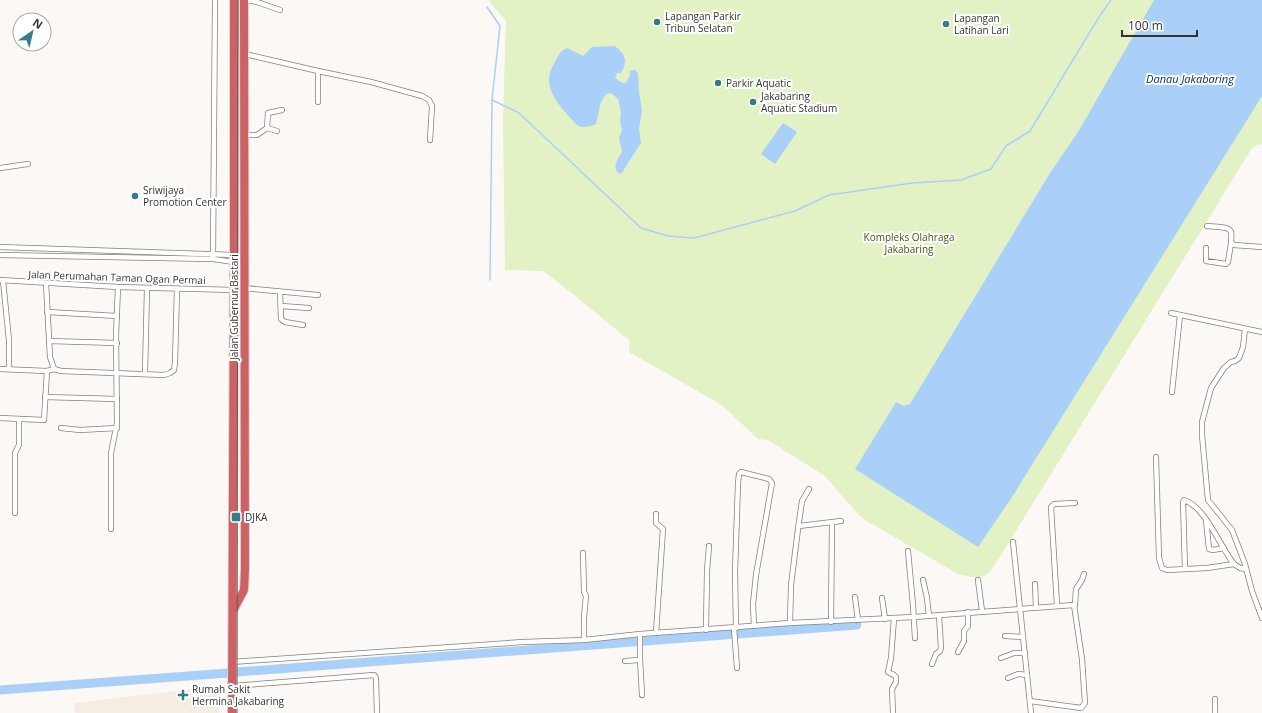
<svg xmlns="http://www.w3.org/2000/svg" width="1262" height="713" font-family="'Open Sans',sans-serif">
<rect width="100%" height="100%" fill="#fbf8f5"/>
<polygon fill="#f5ece3" points="220,686 219,713 75,713 74,703"/>
<path fill="#e2f2c4" d="M488,0H1262V145L1260,144L1252,148L993,568C983,582 972,577 958,574L865,520L856,512L825,476L768,440L758,439L722,405L629,352L630,341L573,294L543,271L505,270L503,120L506,21Z"/>
<g fill="#aad0fa">
<polygon points="1154,0 1262,0 1262,96 1012,497 978,547 855,469 896,402 904,406 910,404 1050,173 1078,132"/>
<path d="M615,46C626,55 628,61 621,73H617L615,78L622,83H626L630,75V71L635,70L638,73L639,92L642,110L639,129L641,143L621,174L617,172C613,164 618,159 622,152L619,138L622,130L620,121L621,112L618,99L611,93L606,94L601,102L596,124C590,127 584,128 578,126C562,108 538,88 555,62C558,56 561,50 567,48L583,56L592,47Z"/>
<polygon points="783,123 797,132 775,164 761,154"/>
</g>
<g fill="none" stroke-linecap="round" stroke-linejoin="round">
<g stroke="#aad0fa" stroke-width="1.5">
<polyline points="487,7 500,26 492,100 490,280"/>
<polyline points="492,100 519,113 641,228 668,236 694,238 795,211 829,195 912,183 961,180 991,169 1006,146 1030,131 1099,17 1111,0"/>
</g>
<g stroke="#aad0fa" stroke-width="9">
<polyline points="237,672 857,625"/>
<polyline points="0,690 228,673"/>
</g>
<defs>
<g id="street">
<polyline points="246,0 257,2 280,10"/>
<polyline points="245,54 318,71"/>
<polyline points="318,102 318,71 371,82 422,96 429,100 432,106 430,140"/>
<polyline points="267,128 268,113 282,110"/>
<polyline points="244,135 257,135 267,128 277,131"/>
<polyline points="0,168 28,164"/>
<path d="M1207,226C1213,227 1230,226 1231,232C1232,235 1231,239 1231,242L1234,245L1262,247"/>
<polyline points="0,247 234,255"/>
<polyline points="1206,248 1206,261 1226,264 1228,262 1231,243"/>
<polyline points="0,255 213,259 234,262"/>
<polyline points="213,259 215,0"/>
<polyline points="0,280 118,287 234,290"/>
<polyline points="3,281 9,340 9,369"/>
<polyline points="46,283 50,357 54,369 61,371 164,375 170,373 174,370 175,362 177,289"/>
<polyline points="244,288 318,295"/>
<polyline points="280,292 281,319 285,322 303,325"/>
<polyline points="281,306 309,308"/>
<polyline points="47,312 117,316"/>
<polyline points="1171,313 1262,332"/>
<polyline points="1245,329 1243,347 1239,358 1235,361 1231,362 1224,368 1211,388 1202,422 1202,435 1208,500 1232,530 1245,564 1252,591 1262,618"/>
<polyline points="49,341 117,343"/>
<polyline points="0,369 47,371"/>
<polyline points="145,374 147,288"/>
<polyline points="1172,392 1180,315"/>
<polyline points="45,397 117,399"/>
<polyline points="0,418 44,420 47,371 54,369"/>
<polyline points="61,428 80,430 117,428"/>
<polyline points="1156,457 1159,558 1162,568 1167,570 1207,568 1234,564"/>
<polyline points="15,513 15,453 19,445 19,419"/>
<polyline points="656,514 656,523 663,529 656,633"/>
<polyline points="1206,520 1209,549 1213,550 1224,548"/>
<polyline points="799,526 841,521"/>
<polyline points="111,529 111,453 117,423 116,336 118,287"/>
<polyline points="1013,542 1031,713"/>
<polyline points="908,551 913,605 915,638"/>
<polyline points="583,553 584,592 586,596 584,617 584,640"/>
<path d="M1185,569L1183,502L1184,500C1206,507 1220,547 1234,564L1240,568L1246,569"/>
<polyline points="923,580 927,598 929,616"/>
<polyline points="978,580 982,611"/>
<polyline points="1035,584 1036,607"/>
<polyline points="855,597 858,620"/>
<polyline points="882,598 885,619"/>
<polyline points="1057,605 1051,507 1054,504 1075,503"/>
<polyline points="1075,605 1076,589 1082,580 1084,574"/>
<polyline points="831,622 832,523"/>
<polyline points="790,623 791,585 798,529 802,501 809,489"/>
<polyline points="734,628 737,668"/>
<polyline points="736,628 735,573 738,483 739,474 741,472 769,479 772,483 756,575 753,604 754,626"/>
<polyline points="706,630 707,571 709,546"/>
<polyline points="1005,636 1023,637"/>
<polyline points="958,652 964,641 964,631 968,626 968,612"/>
<polyline points="1001,658 1014,653 1025,653"/>
<polyline points="640,659 642,695"/>
<polyline points="625,661 639,660 640,659 640,634"/>
<polyline points="232,662 523,642 584,640 640,634 790,623 914,617 1074,605 1082,659 1085,703 1081,708 1030,701"/>
<polyline points="932,664 936,654 940,651 941,648 939,615"/>
<polyline points="1008,678 1018,674 1027,675"/>
<polyline points="233,686 374,675 376,678 377,713"/>
<polyline points="1215,699 1215,713"/>
<polyline points="893,713 892,689 896,682 896,677 894,675 888,672 891,658 894,618"/>
</g>
<g id="highway">
<polyline points="234,609 244,590 245,569 244,0"/>
<polyline points="232,713 234,255 234,0"/>
</g>
</defs>
<use href="#street" stroke="#82807d" stroke-width="6"/>
<use href="#highway" stroke="#d6d6d6" stroke-width="10"/>
<use href="#street" stroke="#fff" stroke-width="4.5"/>
<use href="#highway" stroke="#cf6165" stroke-width="8"/>
<polyline stroke="#5c5a59" stroke-width="1" points="237,713 238,0"/>
</g>
<g fill="#367b89" stroke="#fff" stroke-width="1.5">
<circle cx="657" cy="22" r="4"/>
<circle cx="946" cy="24" r="4"/>
<circle cx="718" cy="83" r="4"/>
<circle cx="753" cy="102" r="4"/>
<circle cx="135" cy="196" r="4"/>
<rect x="231" y="512" width="10" height="10" rx="2"/>
<path d="M181 689h4v4h4v4h-4v4h-4v-4h-4v-4h4z"/>
</g>
<g text-anchor="middle" dominant-baseline="central" stroke-width="4" stroke-linejoin="round" paint-order="stroke">
<g font-size="10" fill="#343332" stroke="#fff" text-anchor="start">
<text x="665" y="16">Lapangan Parkir<tspan x="665" dy="12">Tribun Selatan</tspan></text>
<text x="954" y="18">Lapangan<tspan x="954" dy="12">Latihan Lari</tspan></text>
<text x="726" y="83">Parkir Aquatic</text>
<text x="761" y="96">Jakabaring<tspan x="761" dy="12">Aquatic Stadium</tspan></text>
<text x="143" y="190">Sriwijaya<tspan x="143" dy="12">Promotion Center</tspan></text>
<text x="245" y="517">DJKA</text>
<text x="192" y="689">Rumah Sakit<tspan x="192" dy="12">Hermina Jakabaring</tspan></text>
</g>
<g font-size="10" fill="#465812" stroke="#fff">
<text x="909" y="237">Kompleks Olahraga<tspan x="909" dy="12">Jakabaring</tspan></text>
</g>
<g font-size="10" fill="#343332" stroke="#fff">
<text transform="translate(117 277) rotate(2)">Jalan Perumahan Taman Ogan Permai</text>
<text transform="translate(234 307) rotate(-90)">Jalan Gubernur Bastari</text>
</g>
<g font-size="11" font-style="italic" fill="#013564" stroke="#fff">
<text x="1190" y="78">Danau Jakabaring</text>
</g>
</g>
<g transform="translate(32 32) rotate(34)"><circle r="19" fill="#ffffff" stroke="#aeadad"/>
<path d="M0-3L7 15L0 10L-7 15Z" fill="#367b89"/>
<text y="-6" font-size="11" font-weight="bold" text-anchor="middle" fill="#343332">N</text>
</g>
<path d="M1122 30v6h75v-6" fill="none" stroke="#343332" stroke-width="2"/>
<text x="1128" y="30" font-size="12" fill="#343332" stroke="#ffffff" stroke-width="3" paint-order="stroke">100 m</text>
</svg>
